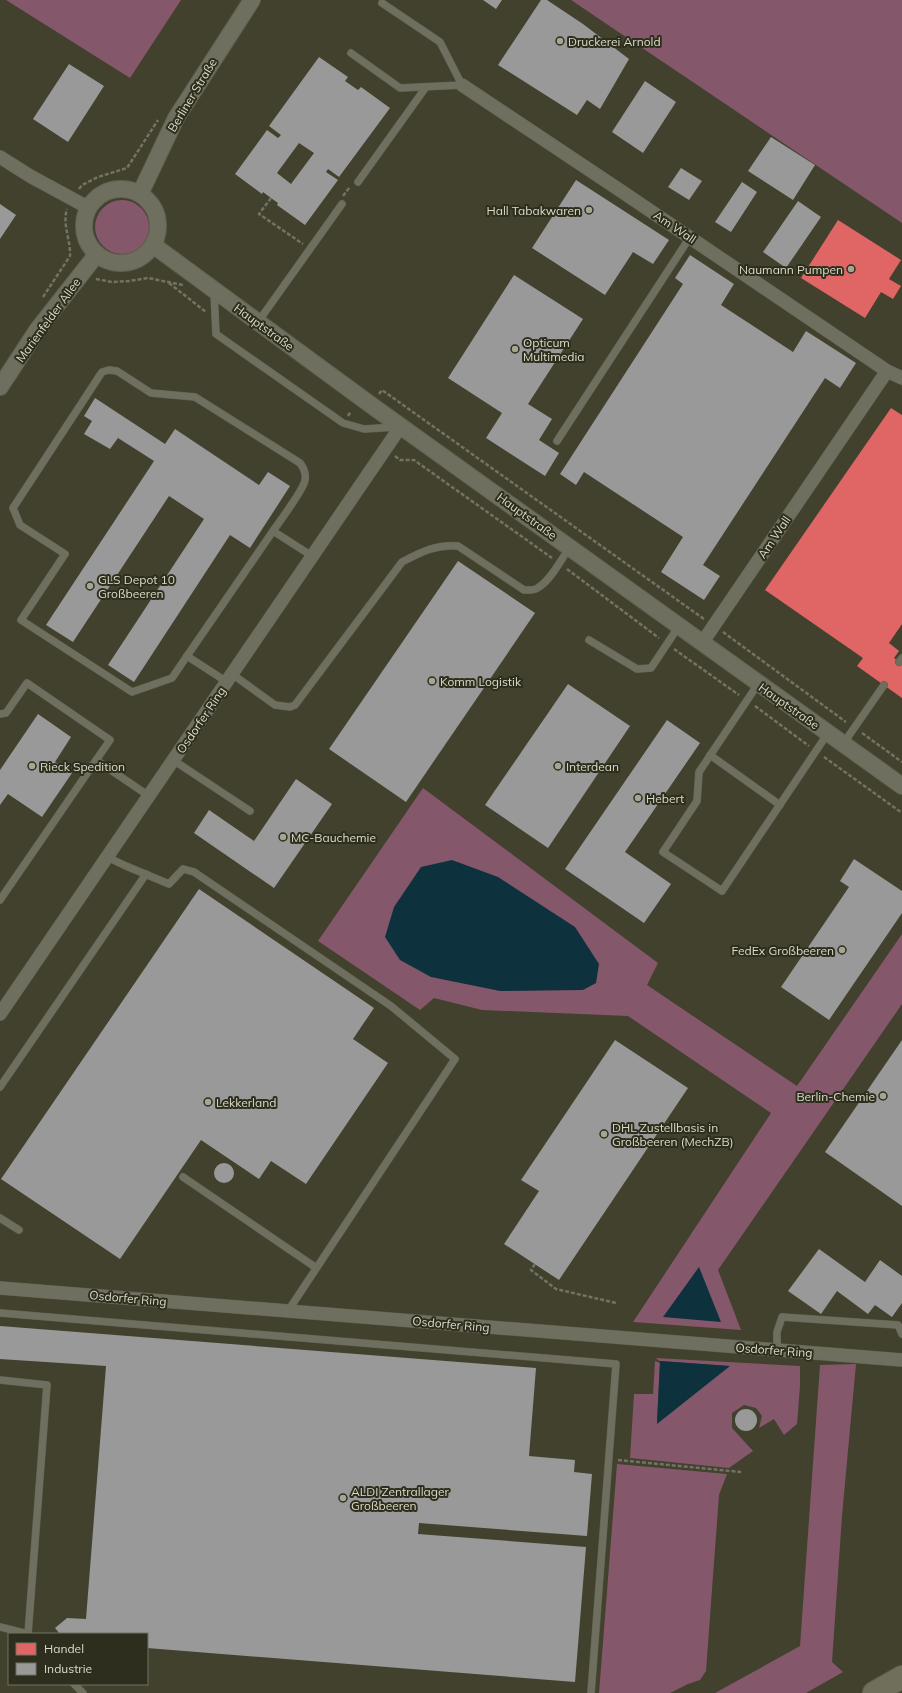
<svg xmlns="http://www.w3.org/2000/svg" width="902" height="1693" font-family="Mulish,sans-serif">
<rect width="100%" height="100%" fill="#41412d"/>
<g fill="#84576b">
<polygon points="6,0 181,0 130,78"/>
<polygon points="571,0 902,0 902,223"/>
<circle cx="122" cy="227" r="27"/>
<polygon points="423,788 658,963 647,985 797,1086 902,934 902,1004 718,1270 741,1330 633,1322 771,1113 628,1016 482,1010 434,998 420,1010 318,941"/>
<polygon points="655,1358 800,1366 800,1386 797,1424 784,1435 774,1419 759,1428 762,1416 756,1408 744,1405 732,1413 732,1428 753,1451 729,1468 630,1458 634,1394 653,1394 655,1361 660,1363 657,1423 729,1366 660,1361"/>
<polygon points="856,1364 842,1516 832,1662 843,1672 806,1693 715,1693 800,1646 820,1365"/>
<polygon points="617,1464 727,1474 719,1495 706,1671 700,1680 688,1684 670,1693 599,1693"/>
</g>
<g fill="#0d323e">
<polygon points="452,860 498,877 575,927 599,964 596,983 583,990 500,991 431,977 400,960 385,937 394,907 421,867"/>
<polygon points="699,1267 721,1322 663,1317"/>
<polygon points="660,1361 730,1366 657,1424"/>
</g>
<g fill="#e06666">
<polygon points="838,220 901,260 889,279 901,286 893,299 881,292 865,318 801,278"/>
<polygon points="891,408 902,415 902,624 889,643 899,651 894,658 902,664 902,698 857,666 863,658 765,590"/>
</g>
<g fill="#999" fill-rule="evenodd">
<polygon points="483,0 502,0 496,9"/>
<polygon points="541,0 547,0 583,24 629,59 600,109 587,100 577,115 498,65"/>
<path d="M319,57L348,77L345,81L358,90L361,87L390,108L339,177L328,169L326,172L338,180L305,225L277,205L278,203L271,198L263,192L262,194L235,174L267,130L278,138L281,135L269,126ZM299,143L314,153L291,184L277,173Z"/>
<polygon points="69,64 104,86 68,142 33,119"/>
<polygon points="645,81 676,102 643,153 612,132"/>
<polygon points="771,137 815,165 793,200 748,171"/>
<polygon points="681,168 702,181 689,200 668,187"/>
<polygon points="576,180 669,240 653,264 633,252 605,295 532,248"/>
<polygon points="742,182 757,192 731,232 715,222"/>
<polygon points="798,201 821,217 786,268 763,252"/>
<polygon points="0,204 16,215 0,239"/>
<polygon points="690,255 734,284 721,305 793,352 806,331 856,363 840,388 825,378 703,565 720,576 704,600 661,572 683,537 584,472 576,485 560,474 683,284 675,278"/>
<polygon points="514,275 583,319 528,404 552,419 539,440 559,453 545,476 486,438 502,413 448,378"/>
<polygon points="95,398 165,444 175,429 259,485 268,472 290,486 250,548 230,535 134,682 108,665 204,519 169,496 73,642 46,625 154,461 118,438 110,449 84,434 92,421 84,416"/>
<polygon points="458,561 535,613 406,802 329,749"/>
<polygon points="568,684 630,726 548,848 485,805"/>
<polygon points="38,714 71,737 55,762 72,773 42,817 8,794 0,805 0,770"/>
<polygon points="667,720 700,743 625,852 671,884 644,923 565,869"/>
<polygon points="296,779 332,804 274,888 194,833 209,810 254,841"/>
<polygon points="854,859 902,891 902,913 829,1020 781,987 849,887 840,881"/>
<polygon points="199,889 374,1008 353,1039 388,1063 306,1184 271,1161 259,1179 201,1140 120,1259 1,1179"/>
<polygon points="615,1040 688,1088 559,1280 504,1244 539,1191 521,1180"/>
<polygon points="902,1040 902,1206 825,1152"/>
<circle cx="224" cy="1173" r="10"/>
<polygon points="819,1249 865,1282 880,1260 902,1276 902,1303 892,1317 875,1305 868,1314 837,1291 821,1314 788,1291"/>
<polygon points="0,1326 536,1368 529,1456 575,1460 574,1472 592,1474 587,1536 419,1523 418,1534 586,1547 575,1682 147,1648 147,1634 60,1634 55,1628 67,1618 86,1619 106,1366 0,1359"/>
<circle cx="746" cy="1420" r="11"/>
</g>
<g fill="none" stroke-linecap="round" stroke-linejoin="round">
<defs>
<g id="service">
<polyline points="351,53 400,88 462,85 440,42 382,3"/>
<polyline points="358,182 426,87"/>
<polyline points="214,292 216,334 343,423 364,429 397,427"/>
<polyline points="258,322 342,204"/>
<polyline points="557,441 690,237"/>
<polyline points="589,640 637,669 651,668 679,626"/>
<path d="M187,656L172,678L132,692L21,620L65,554L20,525L13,508L102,372L109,370L117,371L151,393L195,397L300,463C304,468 306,474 305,480C304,489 280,521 273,531"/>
<polyline points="899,662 902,658"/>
<path d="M232,674L275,705L290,707L295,705L402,562C421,552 436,544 458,546L524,590C529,590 535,591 539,587C551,580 562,558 570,547"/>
<polyline points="227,682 187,656 273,531 312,556"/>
<polyline points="758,684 699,772 697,801 663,852 722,891 828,733"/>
<polyline points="0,714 6,713 27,683 110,740 0,900"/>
<polyline points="843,744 884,685"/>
<polyline points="710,755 780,805"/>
<polyline points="96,760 149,796"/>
<polyline points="173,760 250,811"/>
<polyline points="107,857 126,866 169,884 183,869 194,872 391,1006 455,1059 288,1311"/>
<polyline points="0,1087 146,874"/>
<polyline points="183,1177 315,1267"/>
<polyline points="0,1218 19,1230"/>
<polyline points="0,1313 616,1364 591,1693"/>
<polyline points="777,1350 777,1332 782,1317 898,1325 902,1334"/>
<polyline points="0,1380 47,1385 28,1634"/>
<polyline points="0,1627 28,1634"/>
<polyline points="74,1684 83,1693"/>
</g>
<g id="minor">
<polyline points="462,85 627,195 887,371 902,378"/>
<polyline points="0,157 30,176 89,208"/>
<polyline points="702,643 887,371"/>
<polyline points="0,1014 401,426"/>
<polyline points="0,1288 902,1360"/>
</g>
<g id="tertiary">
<circle cx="121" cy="226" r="37"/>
<polyline points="140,194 176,118 252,0"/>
<polyline points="153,245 371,405 902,786"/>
<polyline points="0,387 38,329 97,254"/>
</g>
<polyline id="trunk" points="874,1693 902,1677"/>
</defs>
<use href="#service" stroke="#60604f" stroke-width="8"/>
<use href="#minor" stroke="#60604f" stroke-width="14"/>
<use href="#tertiary" stroke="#60604f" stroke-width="18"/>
<use href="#trunk" stroke="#60604f" stroke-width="24"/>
<g stroke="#737365" stroke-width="2.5" stroke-dasharray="4 2" stroke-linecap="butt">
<polyline points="79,189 82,185 98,177 127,168 158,120"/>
<polyline points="343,196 350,187"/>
<polyline points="271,198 259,214 303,244"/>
<polyline points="96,279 112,282 129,281 148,278 183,285"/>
<polyline points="169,283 206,312"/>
<path d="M43,297L70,256C71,241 62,224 67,209"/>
<polyline points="379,394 382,390 704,619"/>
<polyline points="348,416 351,411"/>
<polyline points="395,456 400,460 414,460 552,558"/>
<polyline points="567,569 659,638"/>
<polyline points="723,632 846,722"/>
<polyline points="674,649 739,695"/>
<polyline points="755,706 809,746"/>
<polyline points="862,733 902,762"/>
<polyline points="824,757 902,813"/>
<polyline points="535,1264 531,1270 556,1289 616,1303"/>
<polyline points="618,1460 741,1472"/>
</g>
<use href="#service" stroke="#6e6f5f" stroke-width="7"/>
<use href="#minor" stroke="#6e6f5f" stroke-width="13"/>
<use href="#tertiary" stroke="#6e6f5f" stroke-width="16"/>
<use href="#trunk" stroke="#6f6f5c" stroke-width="22"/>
</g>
<g fill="#a5a591" stroke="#2e2e1e" stroke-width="1.5">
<circle cx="560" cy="41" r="4"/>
<circle cx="589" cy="210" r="4"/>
<circle cx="851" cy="269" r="4"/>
<circle cx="515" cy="349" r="4"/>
<circle cx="90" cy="586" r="4"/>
<circle cx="432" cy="681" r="4"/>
<circle cx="32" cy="766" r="4"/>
<circle cx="558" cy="766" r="4"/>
<circle cx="638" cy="798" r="4"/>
<circle cx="283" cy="837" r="4"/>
<circle cx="842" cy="950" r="4"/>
<circle cx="883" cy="1096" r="4"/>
<circle cx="208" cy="1102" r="4"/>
<circle cx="604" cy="1134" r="4"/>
<circle cx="343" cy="1498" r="4"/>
</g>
<g text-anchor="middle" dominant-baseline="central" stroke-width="4" stroke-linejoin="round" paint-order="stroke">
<g font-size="12" fill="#dbdbc7" stroke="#2e2e1e" text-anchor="start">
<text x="568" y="41">Druckerei Arnold</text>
<text x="581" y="210" text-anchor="end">Hall Tabakwaren</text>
<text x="843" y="269" text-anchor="end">Naumann Pumpen</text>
<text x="523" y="342">Opticum<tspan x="523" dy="14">Multimedia</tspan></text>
<text x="98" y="579">GLS Depot 10<tspan x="98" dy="14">Großbeeren</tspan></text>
<text x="440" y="681">Komm Logistik</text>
<text x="40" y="766">Rieck Spedition</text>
<text x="566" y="766">Interdean</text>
<text x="646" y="798">Hebert</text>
<text x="291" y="837">MC-Bauchemie</text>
<text x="834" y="950" text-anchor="end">FedEx Großbeeren</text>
<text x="875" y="1096" text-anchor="end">Berlin-Chemie</text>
<text x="216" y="1102">Lekkerland</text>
<text x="612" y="1127">DHL Zustellbasis in<tspan x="612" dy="14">Großbeeren (MechZB)</tspan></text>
<text x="351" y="1491">ALDI Zentrallager<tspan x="351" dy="14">Großbeeren</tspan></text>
</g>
<g font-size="12" fill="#dbdbc7" stroke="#2e2e1e">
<text transform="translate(192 95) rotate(-59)">Berliner Straße</text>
<text transform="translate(675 227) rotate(34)">Am Wall</text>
<text transform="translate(48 320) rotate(-54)">Marienfelder Allee</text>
<text transform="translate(264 327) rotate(36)">Hauptstraße</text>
<text transform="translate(527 516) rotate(36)">Hauptstraße</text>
<text transform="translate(774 537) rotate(-56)">Am Wall</text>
<text transform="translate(789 706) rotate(35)">Hauptstraße</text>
<text transform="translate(201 720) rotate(-56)">Osdorfer Ring</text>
<text transform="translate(128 1298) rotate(5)">Osdorfer Ring</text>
<text transform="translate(451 1324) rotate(5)">Osdorfer Ring</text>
<text transform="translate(774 1350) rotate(4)">Osdorfer Ring</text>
</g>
</g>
<rect x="8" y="1633" width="140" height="52" fill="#2e2e1e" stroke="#737362"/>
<rect x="16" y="1643" width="20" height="12" fill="#e06666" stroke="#737362"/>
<text x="44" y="1653" font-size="12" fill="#dbdbc7">Handel</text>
<rect x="16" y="1663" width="20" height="12" fill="#999999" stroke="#737362"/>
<text x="44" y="1673" font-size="12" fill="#dbdbc7">Industrie</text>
</svg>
